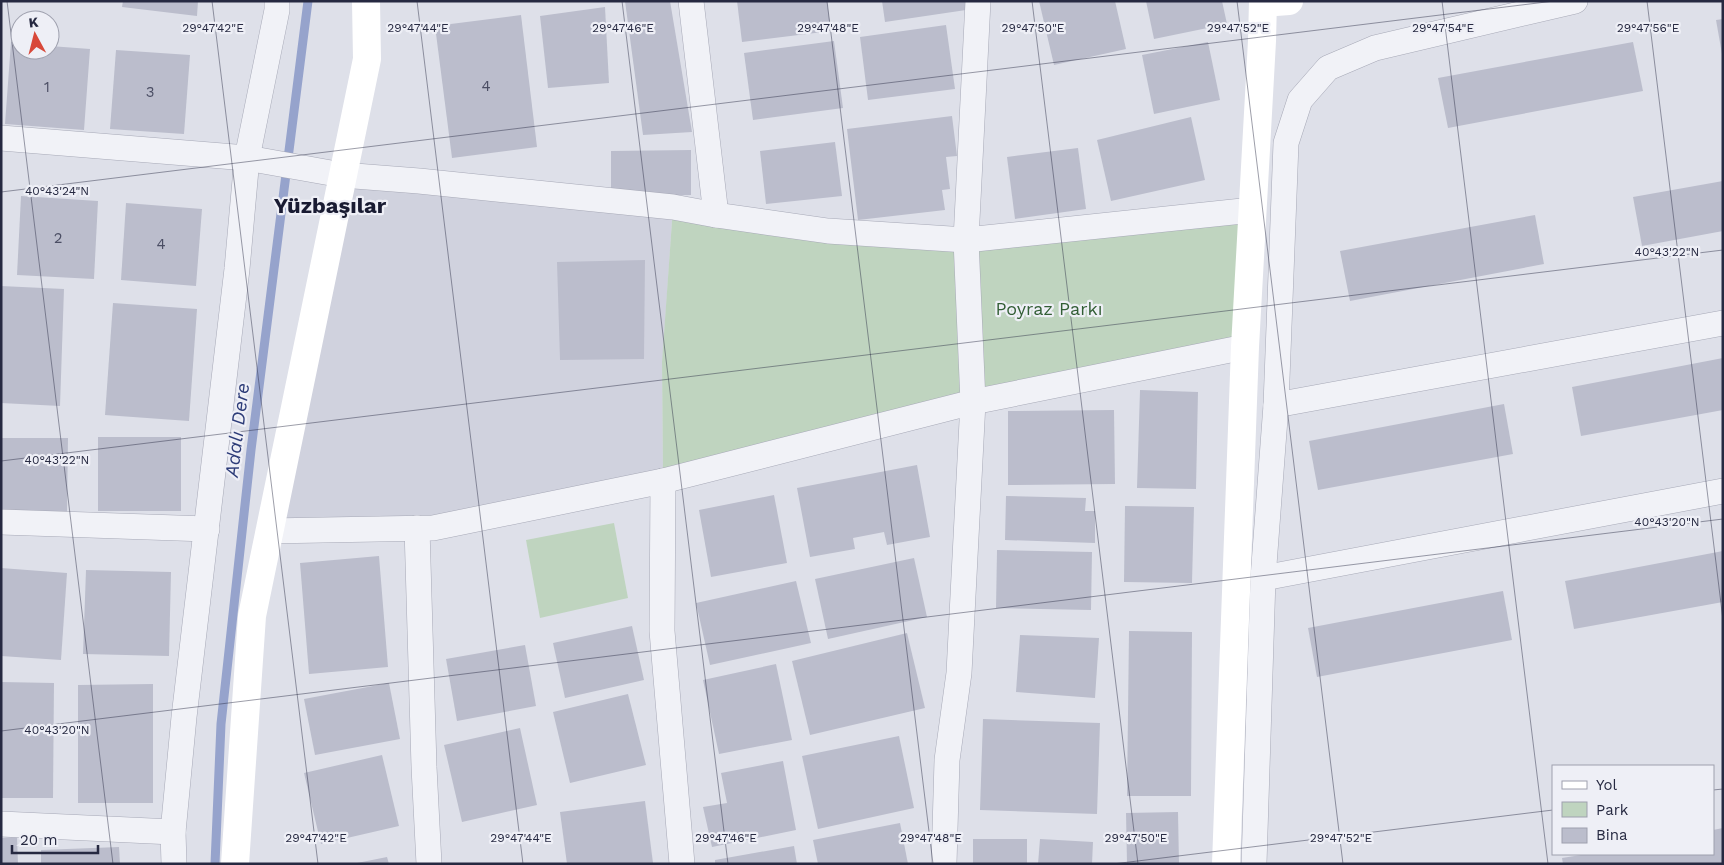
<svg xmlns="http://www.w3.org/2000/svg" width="1724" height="865" font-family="'Work Sans',sans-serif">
<rect width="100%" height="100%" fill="#dee0e9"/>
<polygon fill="#d0d2de" points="342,175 673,207 662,365 663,481 433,528 269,531"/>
<g fill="#bfd4bf">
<polygon points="673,207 966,240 1252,210 1245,347 663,481 662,362"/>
<polygon points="614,523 628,598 540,618 526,540"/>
</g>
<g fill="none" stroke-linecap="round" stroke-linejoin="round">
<polyline stroke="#96a3cc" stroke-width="9" points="215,864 221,724 251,450 308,1"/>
</g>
<g fill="#bbbdcc">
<polygon points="123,1 198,1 197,16 122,7"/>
<polygon points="625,1 670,1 692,132 643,135"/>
<polygon points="737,1 827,1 831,31 742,42"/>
<polygon points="882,1 965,1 966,10 885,22"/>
<polygon points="1039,1 1115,1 1126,49 1054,65"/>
<polygon points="1146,1 1222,1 1227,24 1154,39"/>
<polygon points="605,7 609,83 548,88 540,16"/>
<polygon points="521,15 537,147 452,158 435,26"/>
<polygon points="1723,19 1723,54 1722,54 1716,20"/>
<polygon points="946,25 955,89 868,100 860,37"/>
<polygon points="834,41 843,108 753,120 744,53"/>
<polygon points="11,42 20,43 20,50 50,50 50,46 90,49 84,130 5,124"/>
<polygon points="1208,42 1220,100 1154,114 1142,55"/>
<polygon points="1633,42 1643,91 1448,128 1438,78"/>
<polygon points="116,50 190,55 184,134 110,129"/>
<polygon points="952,116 957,156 946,157 950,189 942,190 945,210 858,220 847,129"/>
<polygon points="1191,117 1205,180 1111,201 1097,140"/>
<polygon points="835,142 842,196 766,204 760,151"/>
<polygon points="1078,148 1086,209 1015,219 1007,157"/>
<polygon points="691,150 691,195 611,196 611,151"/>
<polygon points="1723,181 1723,231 1642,246 1633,197"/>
<polygon points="21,196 98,201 94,279 17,275"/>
<polygon points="126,203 202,209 196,286 121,280"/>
<polygon points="1535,215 1544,264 1350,301 1340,251"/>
<polygon points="645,260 644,359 560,360 557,262"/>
<polygon points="1,286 64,289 60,406 1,403"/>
<polygon points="113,303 197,309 189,421 105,415"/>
<polygon points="1723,358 1723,410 1581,436 1572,387"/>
<polygon points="1140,390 1198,392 1196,489 1137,488"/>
<polygon points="1504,404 1513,454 1318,490 1309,441"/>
<polygon points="1114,410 1115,484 1008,485 1008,411"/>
<rect x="98" y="437" width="83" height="74"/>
<polygon points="1,438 68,438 67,513 1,512"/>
<polygon points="917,465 930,537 887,545 884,532 853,538 855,549 810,557 797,488"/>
<polygon points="774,495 787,563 711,577 699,510"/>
<polygon points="1006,496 1086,498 1085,511 1095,511 1095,543 1005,540"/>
<polygon points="1125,506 1194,507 1192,583 1124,582"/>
<polygon points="997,550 1092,552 1091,610 996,608"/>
<polygon points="1723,551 1723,602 1574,629 1565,581"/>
<polygon points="379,556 388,667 309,674 300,563"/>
<polygon points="914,558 927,617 828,639 815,579"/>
<polygon points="1,568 67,573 61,660 1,656"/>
<polygon points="86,570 171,572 169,656 83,654"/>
<polygon points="796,581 811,643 710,665 696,603"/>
<polygon points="1503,591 1512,640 1317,677 1308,628"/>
<polygon points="632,626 644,680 565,698 553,643"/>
<polygon points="1129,631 1192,632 1191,796 1127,796"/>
<polygon points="907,633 925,708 810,735 792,661"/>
<polygon points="1020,635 1099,638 1095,698 1016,692"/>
<polygon points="525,645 536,706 457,721 446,659"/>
<polygon points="776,664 792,740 719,754 703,680"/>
<polygon points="1,682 54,683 53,798 1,798"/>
<polygon points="389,683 400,739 315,755 304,699"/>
<polygon points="153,684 153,803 78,803 78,685"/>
<polygon points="628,694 646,765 570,783 553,712"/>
<polygon points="983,719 1100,723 1097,814 980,810"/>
<polygon points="520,728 537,805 462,822 444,745"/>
<polygon points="899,736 914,808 818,829 802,756"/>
<polygon points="382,755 399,826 321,844 304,773"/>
<polygon points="783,761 796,830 712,847 703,807 727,803 721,773"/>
<polygon points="645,801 653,863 567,864 560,812"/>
<polygon points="1178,812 1179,864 1127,864 1126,813"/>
<polygon points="900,823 908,864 818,864 813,840"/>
<polygon points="1723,828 1723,864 1563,864 1562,858 1587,854 1713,854 1713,830"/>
<polygon points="17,837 18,864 1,864 1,838"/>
<rect x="973" y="839" width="54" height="25"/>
<polygon points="1040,839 1093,842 1092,864 1038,864"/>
<polygon points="794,846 797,864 715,864 715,860"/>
<polygon points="119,847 120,864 41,864 41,850"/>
<polygon points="387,857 389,864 357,864 357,863"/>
</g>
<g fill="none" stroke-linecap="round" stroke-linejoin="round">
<defs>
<g id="street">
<polyline points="691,1 716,215"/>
<polyline points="1,138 247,158 342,175 419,181 673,207 716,215 828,231 966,240 1252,210"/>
<polyline points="1276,405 1723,323"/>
<polyline points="663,481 662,631 682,864"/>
<polyline points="1,522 207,529"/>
<polyline points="417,528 424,767 429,864"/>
<polyline points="269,531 433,528 663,481 973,402 1245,347"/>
<polyline points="1263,578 1723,491"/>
<polyline points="1,824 173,832"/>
<polyline points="174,864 173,832 184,717 237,269 247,158 277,10 277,1"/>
<polyline points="944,864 947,760 959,673 973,402 966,240 978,1"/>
<polyline points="1254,864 1263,578 1276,405 1286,143 1300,100 1328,68 1375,48 1575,1"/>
</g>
</defs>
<use href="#street" stroke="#a7a9b7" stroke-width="26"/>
<use href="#street" stroke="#f1f2f7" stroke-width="25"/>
<g stroke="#fff" stroke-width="28">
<polyline points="1263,3 1289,1"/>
<polyline points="235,864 252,616 367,59 366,1"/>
<polyline points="1226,864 1245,347 1262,41 1263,1"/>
</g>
</g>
<path fill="none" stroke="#262941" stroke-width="1" stroke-opacity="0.45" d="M7,1L113,864M212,1L318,864M417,1L523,864M622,1L728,864M827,1L933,864M1032,1L1138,864M1237,1L1343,864M1442,1L1548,864M1647,1L1723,620M1,192L1554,1M1,461L1723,250M1,731L1723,519M1713,790L1723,789M1113,864L1553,810"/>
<g text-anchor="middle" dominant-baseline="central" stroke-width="4.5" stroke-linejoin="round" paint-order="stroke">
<g font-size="15" fill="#4b4e64">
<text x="486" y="86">4</text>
<text x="47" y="87">1</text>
<text x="150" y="92">3</text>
<text x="58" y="238">2</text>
<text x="161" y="244">4</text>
</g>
<g font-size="18" fill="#325e35" stroke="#eeeff6">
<text x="1049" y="308">Poyraz Parkı</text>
</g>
<g font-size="19" font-style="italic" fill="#2d3c78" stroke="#eeeff6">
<text transform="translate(237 430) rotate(-83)">Adalı Dere</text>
</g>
<g font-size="22" font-weight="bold" fill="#191b32" stroke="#eeeff6">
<text x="330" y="205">Yüzbaşılar</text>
</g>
</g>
<g font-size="12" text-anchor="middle" fill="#262941" stroke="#eeeff6" stroke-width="4.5" stroke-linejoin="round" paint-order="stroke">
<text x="213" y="32">29°47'42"E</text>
<text x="418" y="32">29°47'44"E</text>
<text x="623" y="32">29°47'46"E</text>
<text x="828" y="32">29°47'48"E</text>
<text x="1033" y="32">29°47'50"E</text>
<text x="1238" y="32">29°47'52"E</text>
<text x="1443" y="32">29°47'54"E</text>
<text x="1648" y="32">29°47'56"E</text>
<text x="57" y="195">40°43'24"N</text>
<text x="1667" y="256">40°43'22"N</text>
<text x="57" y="464">40°43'22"N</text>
<text x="1667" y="526">40°43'20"N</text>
<text x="57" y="734">40°43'20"N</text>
<text x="316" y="842">29°47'42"E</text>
<text x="521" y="842">29°47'44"E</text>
<text x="726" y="842">29°47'46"E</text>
<text x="931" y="842">29°47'48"E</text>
<text x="1136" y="842">29°47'50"E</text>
<text x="1341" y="842">29°47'52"E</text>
</g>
<rect width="1724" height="865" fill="none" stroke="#262941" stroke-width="5"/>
<rect x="1552" y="765" width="162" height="90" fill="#eeeff6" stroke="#9ea0ae"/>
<rect x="1562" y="781" width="25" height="8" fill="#ffffff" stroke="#9ea0ae"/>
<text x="1596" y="790" font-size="15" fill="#262941">Yol</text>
<rect x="1562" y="802" width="25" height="15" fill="#bfd4bf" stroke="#9ea0ae"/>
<text x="1596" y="815" font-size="15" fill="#262941">Park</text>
<rect x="1562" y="828" width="25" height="15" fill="#bbbdcc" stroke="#9ea0ae"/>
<text x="1596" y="840" font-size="15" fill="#262941">Bina</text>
<g transform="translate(35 35) rotate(353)"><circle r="24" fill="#eeeff6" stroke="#9ea0ae"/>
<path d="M0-4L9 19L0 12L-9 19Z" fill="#d84839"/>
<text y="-8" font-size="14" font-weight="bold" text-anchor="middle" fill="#262941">K</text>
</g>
<path d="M12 845v8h86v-8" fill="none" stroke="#262941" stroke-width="2.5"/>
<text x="20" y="845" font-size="15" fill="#262941" stroke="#eeeff6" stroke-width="4" paint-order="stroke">20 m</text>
</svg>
